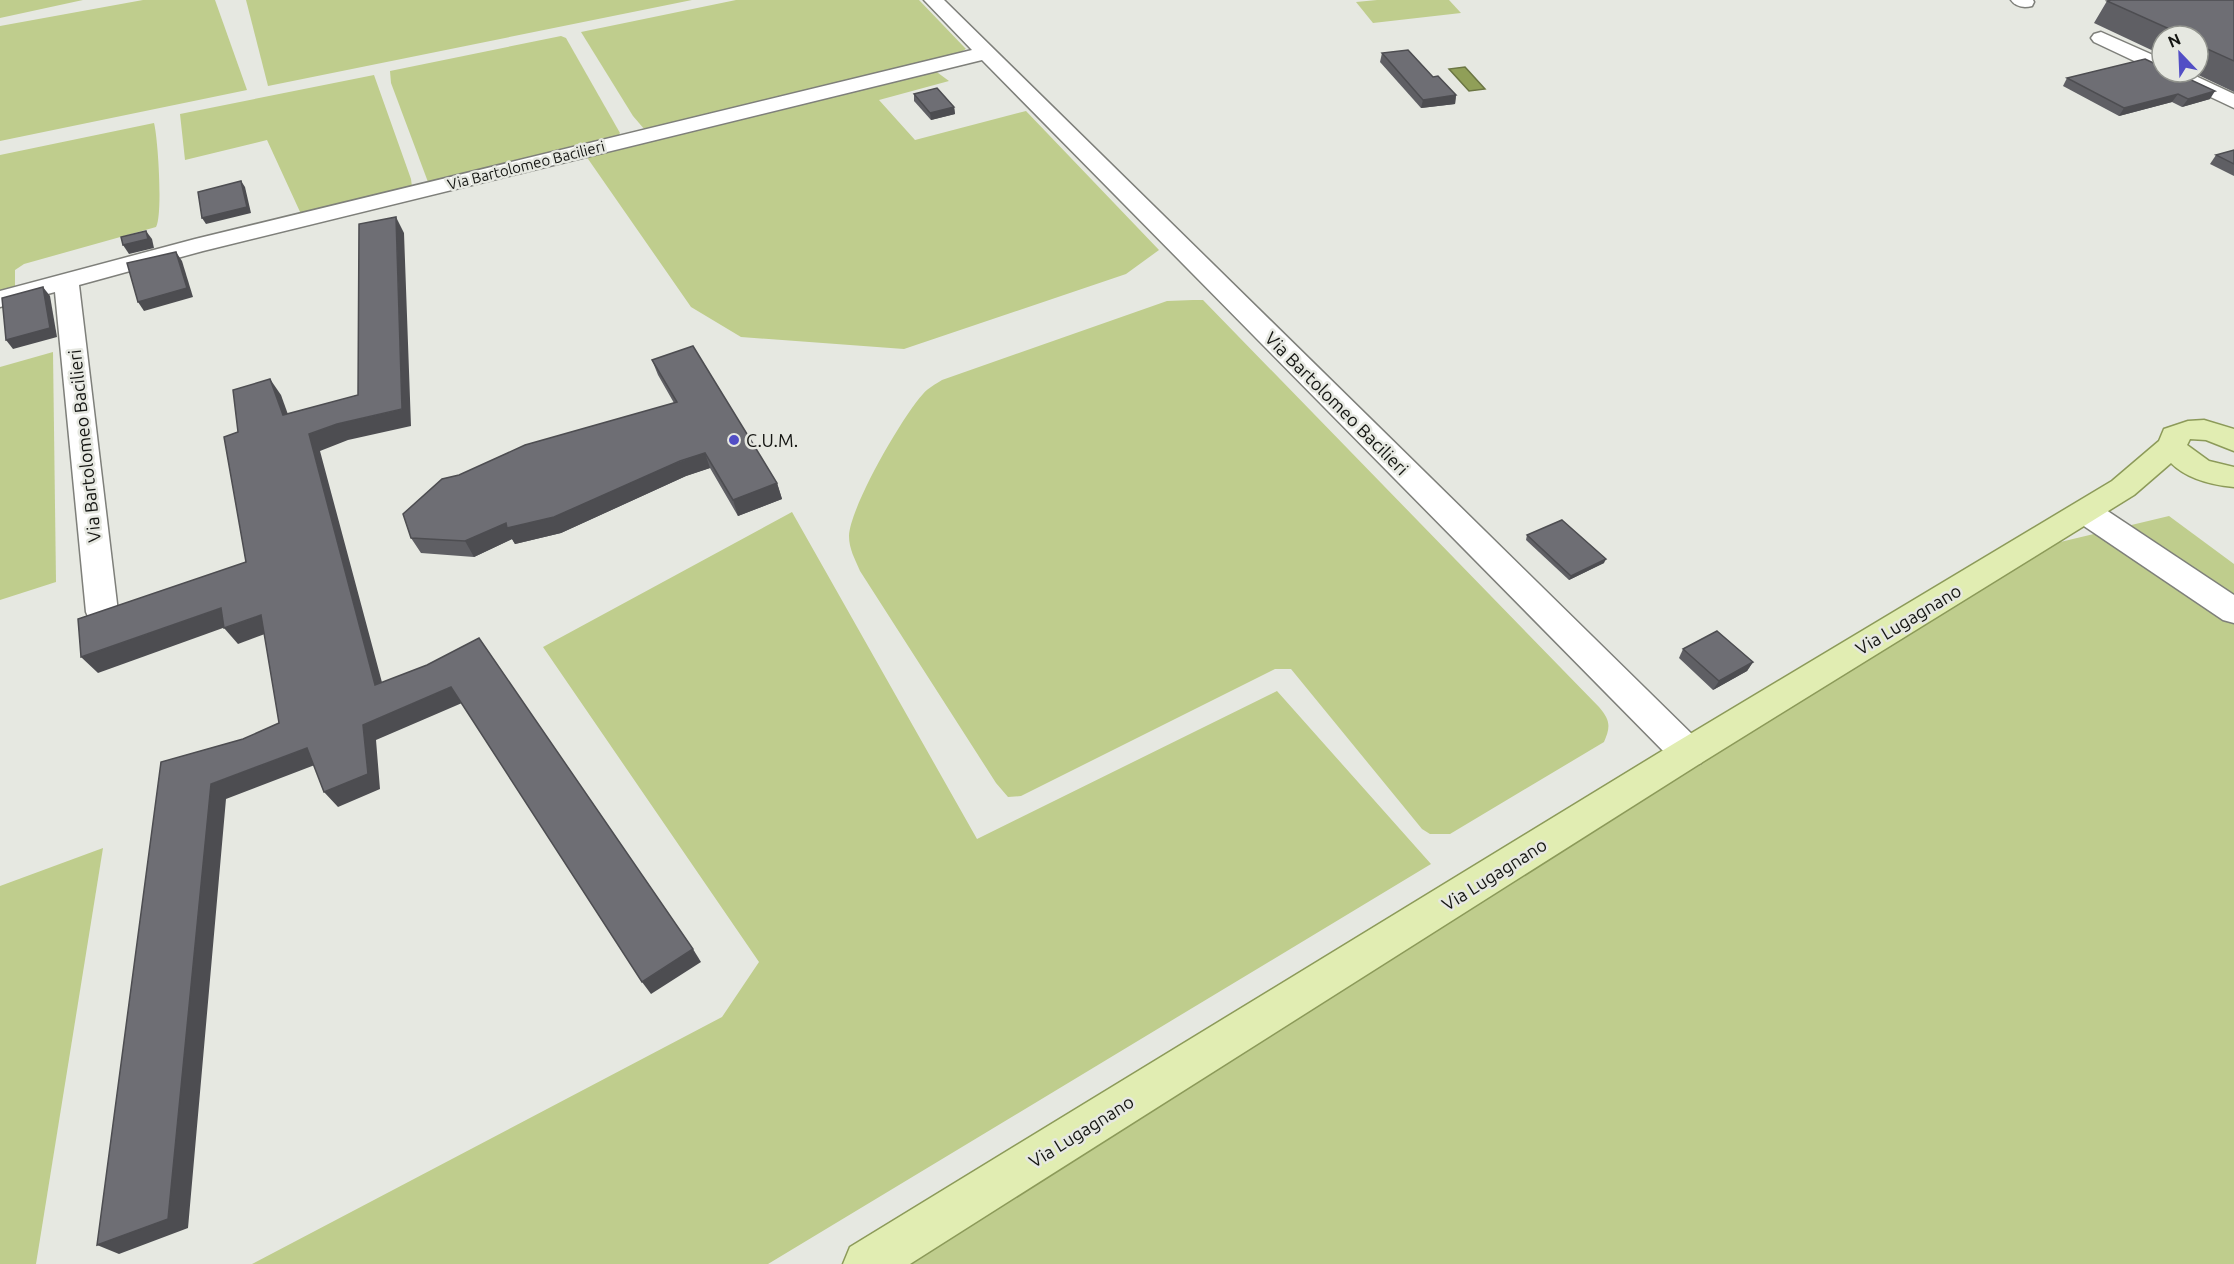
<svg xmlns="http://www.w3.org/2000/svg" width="2234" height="1264" font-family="Ubuntu,sans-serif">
<rect width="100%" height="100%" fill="#e6e8e1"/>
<g fill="#bfcd8d">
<polygon points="0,0 83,0 0,18"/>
<polygon points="143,0 215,0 247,90 0,141 0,26"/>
<polygon points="246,0 692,0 268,86"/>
<polygon points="736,0 919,0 966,49 959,53 645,130 633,116 581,32"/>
<polygon points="1377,0 1449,0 1461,13 1373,23 1356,2"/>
<polygon points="561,36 566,38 620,133 618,136 428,182 391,83 390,71"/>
<polygon points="934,70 949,81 879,100 915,140 1026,111 1159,250 1126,274 904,349 741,337 691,307 586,156"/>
<polygon points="374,75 411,179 412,187 301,214 267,140 185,160 180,114"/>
<path d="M154,123C158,138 163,215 156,227L24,264L15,270V287L0,291V155Z"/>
<path d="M1193,300H1203L1599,707C1610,720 1611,726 1604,742L1450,834H1430L1422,829L1291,669H1275L1021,796L1008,797L996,783L860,571C855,559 849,549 849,536C850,507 902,417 923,394C928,388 936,384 942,380L1167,301Z"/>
<polygon points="53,352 56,582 0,600 0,367"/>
<polygon points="792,512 977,839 1277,691 1431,864 768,1264 252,1264 722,1017 759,962 543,647"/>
<polygon points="2169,516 2234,564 2234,1264 901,1264 2052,544"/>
<polygon points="103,848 36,1264 0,1264 0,886"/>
</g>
<polygon fill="#909f58" stroke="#6b7643" stroke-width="1.5" points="1465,67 1485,89 1469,91 1449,69"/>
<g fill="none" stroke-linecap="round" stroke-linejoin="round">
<defs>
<g id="minor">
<polygon points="924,0 944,0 1701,743 1706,753 1701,763 1688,768 1675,763 982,60 203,251 79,285 118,612 114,621 102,624 90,621 86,612 55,292 0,307 0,291 195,239 972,50"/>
<path d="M2011,0H2033L2034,2L2032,6C2024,8 2016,7 2011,0Z"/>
<polygon points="2101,32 2162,59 2162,72 2187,72 2234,94 2234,108 2094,42 2091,38 2094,34"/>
<polygon points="2086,501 2097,504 2234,595 2234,623 2223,620 2075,520 2071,512 2075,504"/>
</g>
<path id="major" d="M2204,420L2234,429V451L2206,440L2190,439L2187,445L2209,461L2234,467V487C2212,485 2187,479 2171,463L2134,495L1701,763L910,1264H843L850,1247L1675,743L2112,481L2159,441L2164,429L2188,421Z"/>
</defs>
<use href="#minor" stroke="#7e7f7a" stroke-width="3"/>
<use href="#major" stroke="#8c9a59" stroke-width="3"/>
<use href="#minor" fill="#fff" fill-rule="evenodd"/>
<use href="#major" fill="#e1edb2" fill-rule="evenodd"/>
</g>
<g fill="#5f5f64">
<polygon points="2234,0 2234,92 2192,72 2198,72 2198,36 2162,36 2162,55 2094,23 2107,1"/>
<polygon points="1382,53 1433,77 1456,95 1455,104 1421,108 1380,62"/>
<polygon points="2067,78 2210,99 2182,107 2172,102 2119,116 2063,86"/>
<polygon points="914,94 954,107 955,114 931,120 914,101"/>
<polygon points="2234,150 2234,176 2210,164 2216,155"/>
<polygon points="652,360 777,483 782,499 738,516 710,468 686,476 561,533 515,544 512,539 474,557 421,553 411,538 459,475 674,403 658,375"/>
<polygon points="1527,535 1604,563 1569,580 1526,540"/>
<polygon points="1683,649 1753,662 1747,671 1713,690 1679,658"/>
</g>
<g fill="#4d4d51">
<polygon points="2215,91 2210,99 2182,107 2188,99"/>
<polygon points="2178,94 2172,102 2119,116 2124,108"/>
<polygon points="1456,95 1455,104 1421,108 1423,100"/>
<polygon points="954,107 955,114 931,120 930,113"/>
<polygon points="241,181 245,187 251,213 206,224 202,218"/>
<polygon points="396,217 404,233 411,426 348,440 320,451 387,701 375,685 309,434 337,424 402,409"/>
<polygon points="146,231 152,239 154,248 129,254 123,245"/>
<polygon points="176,252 182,261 193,297 144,311 138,302"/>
<polygon points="43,287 50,296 57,337 13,349 6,340"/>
<polygon points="270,379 281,395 294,431 283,415"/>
<polygon points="705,453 710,468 686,476 561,533 515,544 512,539 474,557 465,541 506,523"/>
<polygon points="777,483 782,499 738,516 733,500"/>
<polygon points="1606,559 1604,563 1569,580 1571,576"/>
<polygon points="221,608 234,624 98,673 81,657"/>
<polygon points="261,615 273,631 238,644 224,628"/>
<polygon points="1753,662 1747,671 1713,690 1719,681"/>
<polygon points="451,687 462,703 376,740 380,789 338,807 324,792 363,725"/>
<polygon points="307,748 320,763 226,799 188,1228 119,1254 97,1245 211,784"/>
<polygon points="693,949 701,962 651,994 642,982"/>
</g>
<g fill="#6e6e74" stroke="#4d4d51" stroke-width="1.5">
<polygon points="2111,0 2234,0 2234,61 2203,47 2198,47 2198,36 2185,36 2107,1"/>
<polygon points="1408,50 1433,77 1438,76 1456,95 1423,100 1382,53"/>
<polygon points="2145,59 2162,67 2162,72 2174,72 2215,91 2188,99 2178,94 2124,108 2067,78"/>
<polygon points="937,88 954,107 930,113 914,94"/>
<polygon points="2234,150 2234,164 2216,155"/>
<polygon points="241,181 247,207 202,218 198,192"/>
<polygon points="396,217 402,409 337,424 309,434 375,685 427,665 479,638 693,949 642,982 451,687 363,725 368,774 324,792 307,748 211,784 168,1219 97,1245 161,762 243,739 279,723 261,615 224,628 221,608 81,657 78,619 246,562 224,437 238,432 233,390 270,379 283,415 358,395 359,224"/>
<polygon points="146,231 148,239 123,245 121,237"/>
<polygon points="176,252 187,288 138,302 127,263"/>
<polygon points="43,287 50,328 6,340 2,298"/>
<polygon points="693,346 777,483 733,500 705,453 680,461 554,517 507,528 506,523 465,541 411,538 403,514 442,479 459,475 525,445 677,402 652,360"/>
<polygon points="1562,520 1606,559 1571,576 1527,535"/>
<polygon points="1717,631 1753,662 1719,681 1683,649"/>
</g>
<circle fill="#524ec5" stroke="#e6e8e1" stroke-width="2" cx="734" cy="440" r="6"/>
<g text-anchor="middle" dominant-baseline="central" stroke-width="5" stroke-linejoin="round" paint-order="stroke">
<g font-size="15" fill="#141512" stroke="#e6e8e1">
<text transform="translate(526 165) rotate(-14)">Via Bartolomeo Bacilieri</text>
</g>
<g font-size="18" fill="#141512" stroke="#e6e8e1">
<text transform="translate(1337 403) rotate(45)">Via Bartolomeo Bacilieri</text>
<text transform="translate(84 446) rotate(-96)">Via Bartolomeo Bacilieri</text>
<text transform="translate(1908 619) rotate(-31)">Via Lugagnano</text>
<text transform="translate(1494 874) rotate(-32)">Via Lugagnano</text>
<text transform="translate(1081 1131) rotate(-32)">Via Lugagnano</text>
</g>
<g font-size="18" fill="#141512" stroke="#e6e8e1" text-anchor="start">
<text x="746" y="440">C.U.M.</text>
</g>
</g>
<g transform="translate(2180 54) rotate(337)"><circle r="28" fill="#e6e8e1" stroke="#92948e" stroke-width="1.5"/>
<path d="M0-4.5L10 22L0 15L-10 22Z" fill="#524ec5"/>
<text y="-9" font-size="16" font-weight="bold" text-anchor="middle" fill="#141512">N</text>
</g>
</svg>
